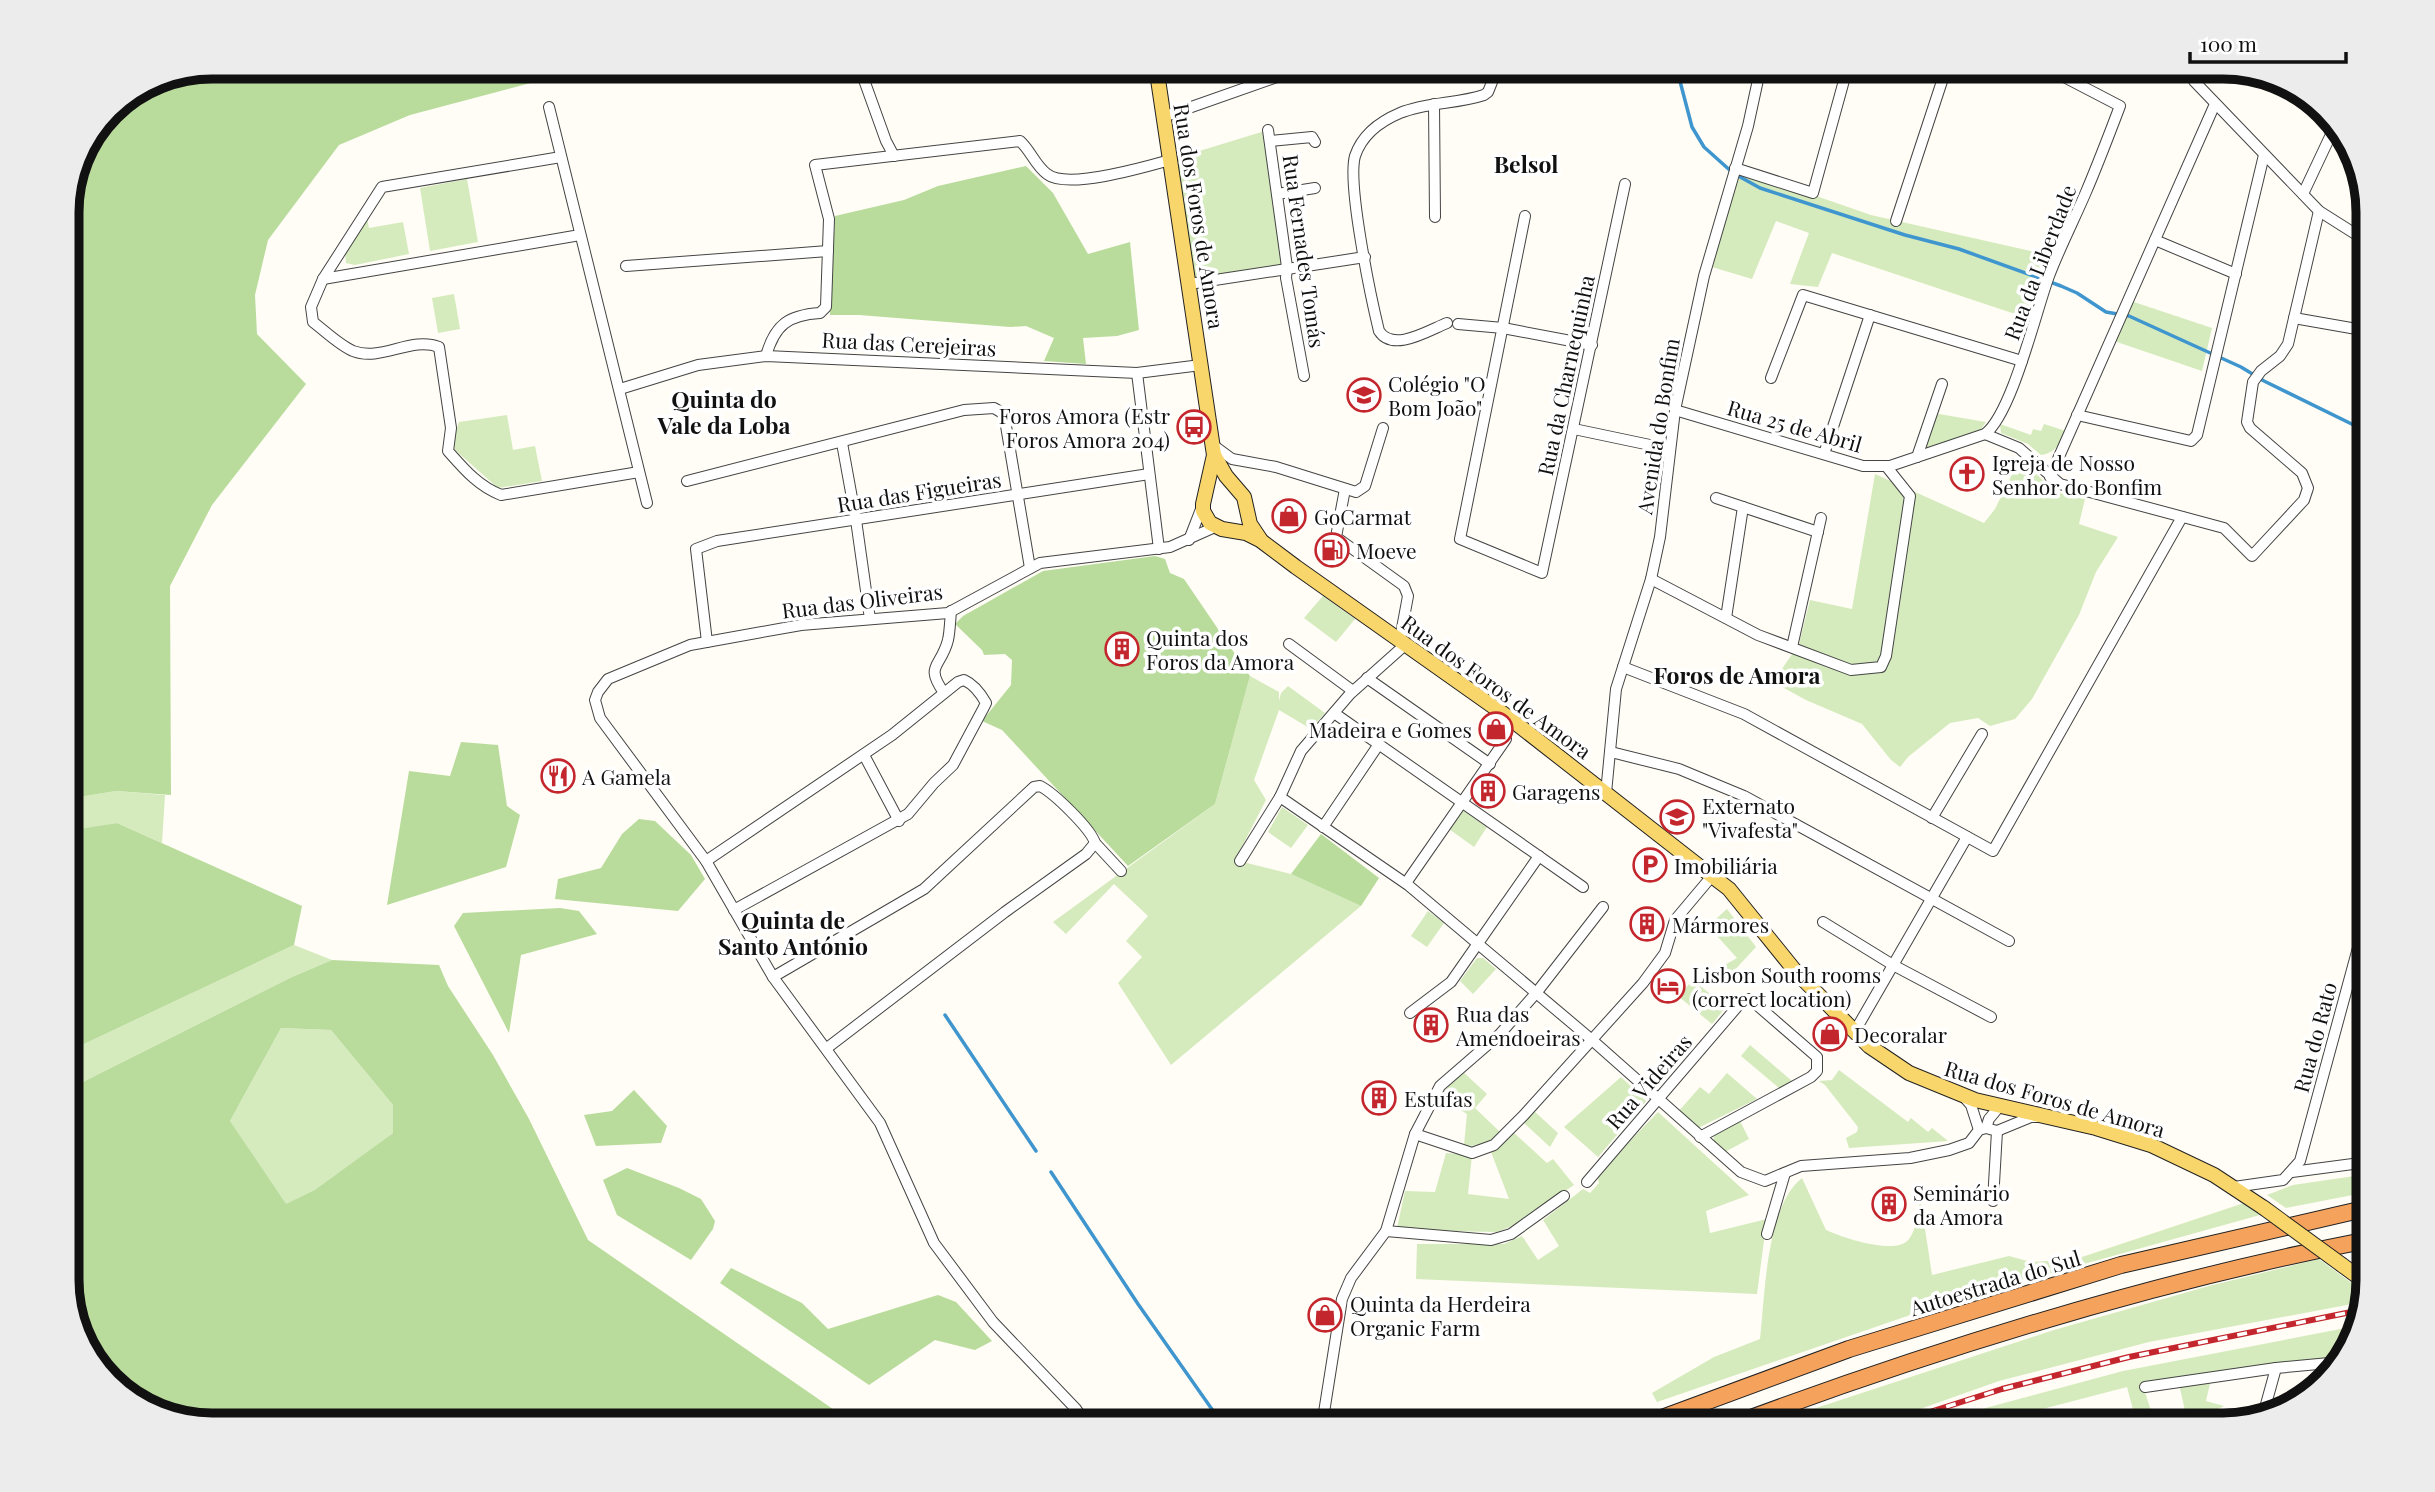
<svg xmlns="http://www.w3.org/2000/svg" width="2435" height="1492" font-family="'Playfair Display',serif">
<rect width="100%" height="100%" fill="#fffdf5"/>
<g fill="#d5ebbd">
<polygon points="1268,130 1287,267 1189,284 1170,160"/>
<polygon points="1735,168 1871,215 2049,255 2027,318 1832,253 1818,287 1790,284 1809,233 1776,221 1752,279 1712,267"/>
<polygon points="467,179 478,242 430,251 420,188"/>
<polygon points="367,218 369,228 403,222 409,254 355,265 346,263 345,253"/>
<polygon points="454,294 460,329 438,333 432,298"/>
<polygon points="2131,301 2212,328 2202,371 2114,341"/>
<polygon points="1933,413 1986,422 1979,432 1917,457"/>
<polygon points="507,415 513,450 535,446 542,481 498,488 455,450 453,440 459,422"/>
<path d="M2000,424L2031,435L2033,429L2041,431L2044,424L2066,431C2060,443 2056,453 2041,455L2028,444L2001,433Z"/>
<polygon points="2020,458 2055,492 2085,499 2079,524 2118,537 2096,572 2079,615 2032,699 2015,719 1990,726 1978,718 1950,723 1908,757 1900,767 1891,760 1862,724 1806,700 1773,682 1799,644 1810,600 1852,609 1875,474 1984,523 1995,509"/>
<polygon points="1323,596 1355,619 1336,642 1304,618"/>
<polygon points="1250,676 1279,692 1279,701 1281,693 1288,686 1325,713 1311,729 1279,710 1254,780 1266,800 1235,860 1291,874 1361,906 1171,1065 1118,983 1142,957 1126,941 1148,916 1114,884 1066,934 1053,922 1215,804"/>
<polygon points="116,791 165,795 162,843 117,823 67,832 67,799"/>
<polygon points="1282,807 1308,825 1291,848 1268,832"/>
<polygon points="1462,810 1487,827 1474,847 1449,829"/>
<polygon points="1727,909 1756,947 1730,975 1721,967 1737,958 1708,926"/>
<polygon points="1428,911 1444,923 1427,947 1411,936"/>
<polygon points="294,945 332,960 292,977 67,1090 67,1052"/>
<polygon points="1477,958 1483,958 1496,969 1473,994 1460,981"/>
<polygon points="1693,980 1726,1007 1712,1024 1678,996"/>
<polygon points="281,1028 331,1030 393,1105 393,1133 315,1191 285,1205 230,1121"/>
<polygon points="1750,1045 1792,1081 1779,1088 1741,1056"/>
<polygon points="1839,1070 1908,1122 1911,1118 1928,1132 1932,1128 1948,1141 1849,1148 1846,1138 1857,1132 1858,1127 1825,1085 1819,1081 1832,1080"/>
<path d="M1463,1072L1487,1094L1475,1108L1500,1132C1489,1143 1479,1148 1464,1145L1467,1114L1441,1098L1447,1088Z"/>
<polygon points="1727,1073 1757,1099 1698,1128 1678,1112 1700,1087 1709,1094"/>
<polygon points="1621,1077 1646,1101 1598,1157 1564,1127"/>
<polygon points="1534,1111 1558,1133 1550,1147 1523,1122"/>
<polygon points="1658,1112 1749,1195 1706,1211 1710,1233 1771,1218 1765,1233 1757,1294 1416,1279 1417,1244 1504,1244 1522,1236 1538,1260 1559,1246 1543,1220 1583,1189 1590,1193 1599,1183 1597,1175"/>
<polygon points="1740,1121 1749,1139 1725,1152 1713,1142 1714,1135"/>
<polygon points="1513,1132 1547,1163 1553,1159 1574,1185 1512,1226 1497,1232 1401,1230 1397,1228 1405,1191 1435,1192 1446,1153 1472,1155 1468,1194 1509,1199 1491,1152"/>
<polygon points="2368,1174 2368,1192 2286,1208 2267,1195 2293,1185"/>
<path d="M1802,1178L1826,1230C1843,1238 1897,1256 1909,1239C1917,1229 1918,1209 1920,1196L1932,1275L2009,1256L2031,1262L2076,1259L2244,1203L2260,1215L1951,1301L1657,1402L1652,1393L1714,1357L1760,1339C1765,1295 1766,1206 1802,1178Z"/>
<polygon points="2319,1259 2365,1293 2363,1302 2149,1342 1999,1381 1875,1425 1764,1425 2054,1330 2209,1286"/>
<polygon points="2356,1326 2349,1353 2344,1358 2275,1364 2143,1386 2153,1417 2161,1425 2137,1425 2127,1387 1992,1422 1993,1425 1935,1425 1989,1407 2123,1371"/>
<polygon points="2211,1379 2206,1401 2224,1406 2188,1424 2179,1384"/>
<polygon points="2228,1409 2256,1415 2223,1425 2194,1425"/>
</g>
<g fill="#b9dc9c" fill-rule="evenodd">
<polygon points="212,67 591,67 410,115 339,145 268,240 255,295 257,334 306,384 212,505 170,586 171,795 116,791 67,799 67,203 81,148 109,109 157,77"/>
<polygon points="1026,166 1053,193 1088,254 1130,242 1139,330 1117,336 1083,338 1086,364 1044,361 1054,338 1026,326 1010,327 859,315 830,315 835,216 904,200 938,186"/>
<polygon points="1155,556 1165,559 1170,573 1184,579 1250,676 1215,804 1128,866 1002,730 982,721 1011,685 1012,660 1005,654 984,655 982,650 955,624 963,616 1043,571"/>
<polygon points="461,742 498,745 507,806 520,815 506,867 387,905 409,771 450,776"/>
<polygon points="639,819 655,821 691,855 705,879 678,911 555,899 558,879 601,868 622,834"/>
<polygon points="117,823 302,906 294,945 67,1052 67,831"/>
<polygon points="1321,834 1379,878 1361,906 1291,874"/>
<polygon points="560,908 579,911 597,934 521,955 509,1033 454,926 463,913"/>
<path d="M332,960L439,965L448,986L493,1055L529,1119L588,1240L856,1425H212L139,1406L86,1353L67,1289V1090L292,977ZM281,1028L331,1030L393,1105V1133L315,1190L286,1204L230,1121Z"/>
<polygon points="634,1090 667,1126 661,1143 596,1146 584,1115 612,1111"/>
<polygon points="627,1168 679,1188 701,1199 715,1221 713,1229 691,1260 617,1215 603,1180"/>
<polygon points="731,1268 802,1303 828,1329 938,1295 956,1302 992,1341 975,1350 935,1340 869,1385 720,1283"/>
</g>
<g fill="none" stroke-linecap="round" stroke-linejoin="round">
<g stroke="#3f96cf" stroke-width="3.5">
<polyline points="1676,66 1692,127 1704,147 1733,173 1760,188 1905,235 1959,249 2061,286 2077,293 2106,312 2129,316 2241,367 2264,381 2368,432"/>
<polyline points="945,1015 1036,1151"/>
<polyline points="1051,1172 1138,1304 1223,1425"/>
</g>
<defs>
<g id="minor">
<polyline points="859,66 886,141 894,156"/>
<polyline points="2199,66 2194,81 2319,211 2368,242"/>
<polyline points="1490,78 1525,66"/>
<polyline points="1434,104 1435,217"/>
<polyline points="549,107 647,503"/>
<polyline points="1163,117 1308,66"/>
<polyline points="1268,130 1287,267 1286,278 1304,376"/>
<polyline points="1270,141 1312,137 1315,142"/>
<path d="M561,157L382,187L323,279L311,307L313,322C325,331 339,345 353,351C381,362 411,336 439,347L451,428L448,451C464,469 478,486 501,495L639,472"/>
<polyline points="1735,168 1813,193 1848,66"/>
<polyline points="1277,194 1315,188"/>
<polyline points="2303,194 2335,126"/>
<polyline points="1525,216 1460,539 1542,573 1625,184"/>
<polyline points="1896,221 1947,66"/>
<polyline points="2155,240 2236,274"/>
<polyline points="626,266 828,251"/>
<polyline points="323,279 580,235"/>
<polyline points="1189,284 1365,257"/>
<polyline points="2294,318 2368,331"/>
<path d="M1447,323C1429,330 1393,353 1379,331C1371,298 1347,184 1355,156C1362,135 1381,121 1400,113C1427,102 1457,104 1484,95L1488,92L1492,82L1486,66"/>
<polyline points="1458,324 1503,328 1592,345"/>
<path d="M766,356C775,324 789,315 820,313L826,307L829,219L815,165L1020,141C1031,151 1035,165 1047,174C1067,190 1145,167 1170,160"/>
<polyline points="1137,373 1159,549"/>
<polyline points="1771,378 1803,295 2022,361"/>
<polyline points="620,389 698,365 766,356 1137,373 1201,365"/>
<path d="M1675,410L1863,466H1890L1985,434C2012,414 2036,311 2049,276C2060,247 2074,220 2086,192C2098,164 2109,135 2120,106L2043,66"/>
<polyline points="2077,415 2191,441 2197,435 2264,155"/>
<polyline points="1574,429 1669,449"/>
<polyline points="1985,434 2019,448 2060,484 2224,528 2252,556 2304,500 2308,488 2302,473 2250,428 2247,422 2253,382 2261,371 2280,356 2288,344 2319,211"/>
<polyline points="842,443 856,520 870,619"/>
<polyline points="1213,445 1232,459 1276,467 1356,492 1365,486 1383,428"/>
<polyline points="1824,454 1870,315"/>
<polyline points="1917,457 1942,384"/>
<polyline points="2050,477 2215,104"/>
<polyline points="687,481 964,410 994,408 1004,414 1030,568"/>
<polyline points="1345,489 1336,537 1404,586 1408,596 1400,639"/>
<polyline points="1716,498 1818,532"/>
<polyline points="1189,540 1203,504"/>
<polyline points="1651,579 1758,635 1851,670 1881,667 1886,656 1910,496 1886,466"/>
<polyline points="1726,618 1743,507"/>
<polyline points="707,642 696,549 717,541 1149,474"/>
<polyline points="1289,644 1353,691"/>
<polyline points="1792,647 1821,518"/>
<polyline points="1623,667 1744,714 1993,851 2182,517"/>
<polyline points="1367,678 1490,764"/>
<path d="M944,693C924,664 941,668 948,640C950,631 950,621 951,611"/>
<polyline points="1334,713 1583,887"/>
<polyline points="1611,752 1679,769 1744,796 2009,941"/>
<polyline points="864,755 899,821"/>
<polyline points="1606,793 1616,689 1651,579 1660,537 1675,410 1704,276 1748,126 1761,66"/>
<polyline points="1280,797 1408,885 1592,1040 1741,1172 1765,1181 1801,1166 1910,1158 1949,1150 1969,1143 1979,1130 1986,1128 1997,1131 1993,1201"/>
<polyline points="1932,818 1982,734"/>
<polyline points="1323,827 1379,744"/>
<path d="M706,861L892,735L958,682L964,680C973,684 981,694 986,703L983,709L953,765L934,783L908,814L734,910"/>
<polyline points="1240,861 1280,797 1301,751 1350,694 1406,644"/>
<polyline points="1406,883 1506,739"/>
<polyline points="1823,922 1893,965 1991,1017"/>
<path d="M773,977L924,889L1034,787L1040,786C1054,793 1091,829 1095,843L1121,871"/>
<polyline points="1410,1013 1451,982 1539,856"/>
<polyline points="1855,1031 1967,837"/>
<polyline points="827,1048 1005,912 1086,854 1095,843"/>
<polyline points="1964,1097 1971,1105 1979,1130"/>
<polyline points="1986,1128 1989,1119 1999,1107 2005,1107"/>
<polyline points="1997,1131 2031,1117 2041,1117"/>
<polyline points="1415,1134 1472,1153 1494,1145 1524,1115 1643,983 1665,953 1675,920 1712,876"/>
<polyline points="2292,1172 2368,1162"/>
<polyline points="1587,1182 1743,1000 1750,999 1817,1057 1817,1071 1811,1077 1700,1137"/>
<polyline points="2234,1187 2283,1180 2300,1161 2368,911"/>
<polyline points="1386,1231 1491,1240 1511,1234 1564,1196"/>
<polyline points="1767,1234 1785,1173"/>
<polyline points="2145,1387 2276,1368 2340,1362"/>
<polyline points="2263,1415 2276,1368"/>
<polyline points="1087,1425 1076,1409 993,1322 934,1243 880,1123 773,977 706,861 600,718 595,700 598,692 608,679 690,645 801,625 948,613 1040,563 1170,547 1215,527"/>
<polyline points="1322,1425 1342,1299 1351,1278 1386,1231 1415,1134 1440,1086 1500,1034 1537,992 1603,907"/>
</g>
<g id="major">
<polyline points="1156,66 1214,455 1203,504 1203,511 1210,523 1222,529 1246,533 1260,540 1296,567 1508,717 1695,863 1729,889 1796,972 1869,1046 1909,1073 1975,1100 2096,1128 2151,1145 2214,1175 2264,1208"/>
<polyline points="1214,455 1226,476 1244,497 1250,524 1260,539"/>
<polyline points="2342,1265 2368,1284"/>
</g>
<g id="highway">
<polyline points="1643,1425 1849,1349 2121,1265 2368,1208"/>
<path d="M1732,1425C1939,1348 2151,1282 2368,1240"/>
</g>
</defs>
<use href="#minor" stroke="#444" stroke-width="12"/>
<use href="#major" stroke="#222" stroke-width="16"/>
<use href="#highway" stroke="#222" stroke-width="18"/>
<use href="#minor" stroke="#fff" stroke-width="10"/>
<use href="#major" stroke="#f9d66b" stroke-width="14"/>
<use href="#highway" stroke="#f5a25d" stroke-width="16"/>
<defs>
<polyline id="rail" points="1889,1425 2002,1389 2129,1357 2361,1310"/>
</defs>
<use href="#rail" stroke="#c4262e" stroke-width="6"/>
<use href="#rail" stroke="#fff" stroke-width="3.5" stroke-dasharray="10" stroke-linecap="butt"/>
<defs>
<polyline id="major-bridge" points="2264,1208 2342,1265"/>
</defs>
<use href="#major-bridge" stroke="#222" stroke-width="16" stroke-linecap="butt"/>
<use href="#major-bridge" stroke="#f9d66b" stroke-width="14"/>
</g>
<defs>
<symbol id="school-ring" viewBox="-11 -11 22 22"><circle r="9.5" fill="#fff" stroke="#c4262e" stroke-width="1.5"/><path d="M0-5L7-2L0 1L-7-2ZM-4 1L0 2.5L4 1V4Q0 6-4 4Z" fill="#c4262e"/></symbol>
<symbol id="bus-ring" viewBox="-11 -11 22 22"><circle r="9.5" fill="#fff" stroke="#c4262e" stroke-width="1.5"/><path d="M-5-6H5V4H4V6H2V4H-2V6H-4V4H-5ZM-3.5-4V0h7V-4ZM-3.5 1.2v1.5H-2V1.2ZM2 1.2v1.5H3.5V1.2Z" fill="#c4262e"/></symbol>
<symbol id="church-ring" viewBox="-11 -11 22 22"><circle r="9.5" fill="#fff" stroke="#c4262e" stroke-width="1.5"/><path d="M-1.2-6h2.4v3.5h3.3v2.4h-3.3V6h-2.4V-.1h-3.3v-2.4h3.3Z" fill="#c4262e"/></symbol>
<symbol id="shop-ring" viewBox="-11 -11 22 22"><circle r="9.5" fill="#fff" stroke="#c4262e" stroke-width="1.5"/><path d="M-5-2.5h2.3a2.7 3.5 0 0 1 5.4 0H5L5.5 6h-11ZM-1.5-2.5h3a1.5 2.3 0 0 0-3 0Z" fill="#c4262e"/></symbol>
<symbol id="fuel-ring" viewBox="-11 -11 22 22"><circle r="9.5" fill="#fff" stroke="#c4262e" stroke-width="1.5"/><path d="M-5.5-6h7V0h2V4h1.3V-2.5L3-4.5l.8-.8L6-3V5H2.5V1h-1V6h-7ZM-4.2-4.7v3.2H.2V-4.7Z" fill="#c4262e"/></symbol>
<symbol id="building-ring" viewBox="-11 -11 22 22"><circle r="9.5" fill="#fff" stroke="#c4262e" stroke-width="1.5"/><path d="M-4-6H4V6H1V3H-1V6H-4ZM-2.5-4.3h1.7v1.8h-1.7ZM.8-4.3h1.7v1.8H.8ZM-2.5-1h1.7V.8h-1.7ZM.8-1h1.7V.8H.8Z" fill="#c4262e"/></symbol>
<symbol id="restaurant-ring" viewBox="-11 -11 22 22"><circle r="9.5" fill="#fff" stroke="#c4262e" stroke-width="1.5"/><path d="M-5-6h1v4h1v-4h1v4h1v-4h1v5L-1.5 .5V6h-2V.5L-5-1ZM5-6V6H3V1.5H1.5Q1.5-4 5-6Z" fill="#c4262e"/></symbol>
<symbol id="parking-ring" viewBox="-11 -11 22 22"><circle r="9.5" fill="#fff" stroke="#c4262e" stroke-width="1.5"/><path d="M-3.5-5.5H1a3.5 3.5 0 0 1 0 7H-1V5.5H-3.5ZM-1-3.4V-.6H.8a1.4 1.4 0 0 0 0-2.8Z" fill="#c4262e"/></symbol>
<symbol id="hotel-ring" viewBox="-11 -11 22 22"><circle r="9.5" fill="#fff" stroke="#c4262e" stroke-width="1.5"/><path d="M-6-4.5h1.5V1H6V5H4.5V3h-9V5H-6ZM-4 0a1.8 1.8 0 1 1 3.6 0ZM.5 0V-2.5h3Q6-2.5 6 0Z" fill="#c4262e"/></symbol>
</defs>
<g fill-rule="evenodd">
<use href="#school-ring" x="1345" y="376" width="38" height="38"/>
<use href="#bus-ring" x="1175" y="408" width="38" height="38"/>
<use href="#church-ring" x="1948" y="455" width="38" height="38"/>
<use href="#shop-ring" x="1270" y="497" width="38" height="38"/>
<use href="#fuel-ring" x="1313" y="531" width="38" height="38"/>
<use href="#building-ring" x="1103" y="630" width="38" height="38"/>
<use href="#shop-ring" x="1477" y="710" width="38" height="38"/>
<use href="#restaurant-ring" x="539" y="757" width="38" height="38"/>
<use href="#building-ring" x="1469" y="772" width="38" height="38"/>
<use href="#school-ring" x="1658" y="798" width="38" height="38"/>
<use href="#parking-ring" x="1631" y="846" width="38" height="38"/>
<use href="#building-ring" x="1628" y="905" width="38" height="38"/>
<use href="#hotel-ring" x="1649" y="967" width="38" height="38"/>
<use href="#building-ring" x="1412" y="1006" width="38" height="38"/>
<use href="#shop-ring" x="1811" y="1015" width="38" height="38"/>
<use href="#building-ring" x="1360" y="1079" width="38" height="38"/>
<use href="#building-ring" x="1870" y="1185" width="38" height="38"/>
<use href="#shop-ring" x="1306" y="1296" width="38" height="38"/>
</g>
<g text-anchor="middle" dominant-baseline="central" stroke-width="7" stroke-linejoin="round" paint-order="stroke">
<g font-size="21" fill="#111" stroke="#fff">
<text transform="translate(1200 216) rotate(81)">Rua dos Foros de Amora</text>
<text transform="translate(1305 251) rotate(82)">Rua Fernades Tomás</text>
<text transform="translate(2039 262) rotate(-69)">Rua da Liberdade</text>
<text transform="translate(909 343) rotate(3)">Rua das Cerejeiras</text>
<text transform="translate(1565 375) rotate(-78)">Rua da Charnequinha</text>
<text transform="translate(1795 425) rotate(16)">Rua 25 de Abril</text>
<text transform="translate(1657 426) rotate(-81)">Avenida do Bonfim</text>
<text transform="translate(919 491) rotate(-9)">Rua das Figueiras</text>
<text transform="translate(862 600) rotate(-7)">Rua das Oliveiras</text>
<text transform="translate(1497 686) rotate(36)">Rua dos Foros de Amora</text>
<text transform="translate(2314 1037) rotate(-75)">Rua do Rato</text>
<text transform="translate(1648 1081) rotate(-49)">Rua Videiras</text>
<text transform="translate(2055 1098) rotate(16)">Rua dos Foros de Amora</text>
<text transform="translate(1995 1282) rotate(-17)">Autoestrada do Sul</text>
</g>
<g font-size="21" fill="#111" stroke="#fff" text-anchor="start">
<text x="1388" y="383">Colégio "O<tspan x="1388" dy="24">Bom João"</tspan></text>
<text x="1170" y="415" text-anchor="end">Foros Amora (Estr<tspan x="1170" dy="24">Foros Amora 204)</tspan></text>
<text x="1992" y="462">Igreja de Nosso<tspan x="1992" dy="24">Senhor do Bonfim</tspan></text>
<text x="1314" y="516">GoCarmat</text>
<text x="1356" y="550">Moeve</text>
<text x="1146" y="637">Quinta dos<tspan x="1146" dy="24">Foros da Amora</tspan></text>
<text x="1472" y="729" text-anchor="end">Madeira e Gomes</text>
<text x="582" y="776">A Gamela</text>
<text x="1512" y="791">Garagens</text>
<text x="1702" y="805">Externato<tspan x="1702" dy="24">"Vivafesta"</tspan></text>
<text x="1674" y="865">Imobiliária</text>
<text x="1672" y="924">Mármores</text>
<text x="1692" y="974">Lisbon South rooms<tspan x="1692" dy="24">(correct location)</tspan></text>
<text x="1456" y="1013">Rua das<tspan x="1456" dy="24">Amendoeiras</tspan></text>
<text x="1854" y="1034">Decoralar</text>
<text x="1404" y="1098">Estufas</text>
<text x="1913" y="1192">Seminário<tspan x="1913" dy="24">da Amora</tspan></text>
<text x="1350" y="1303">Quinta da Herdeira<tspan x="1350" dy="24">Organic Farm</tspan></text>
</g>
<g font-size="23" font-weight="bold" fill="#111" stroke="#fff">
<text x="1526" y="163">Belsol</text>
<text x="724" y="398">Quinta do<tspan x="724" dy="26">Vale da Loba</tspan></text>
<text x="1737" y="674">Foros de Amora</text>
<text x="793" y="919">Quinta de<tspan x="793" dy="26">Santo António</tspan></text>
</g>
</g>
<path d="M0 0H2435V1492H0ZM212 79H2223A133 133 0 0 1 2356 212V1280A133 133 0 0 1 2223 1413H212A133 133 0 0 1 79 1280V212A133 133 0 0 1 212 79Z" fill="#ececec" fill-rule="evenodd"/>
<path fill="none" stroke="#111" stroke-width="9" d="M212 79H2223A133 133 0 0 1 2356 212V1280A133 133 0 0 1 2223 1413H212A133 133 0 0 1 79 1280V212A133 133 0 0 1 212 79Z"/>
<path d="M2190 52v10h156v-10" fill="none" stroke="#111111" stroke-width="3.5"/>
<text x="2200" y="52" font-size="21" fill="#111111" stroke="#ffffff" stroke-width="5" paint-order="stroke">100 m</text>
</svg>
